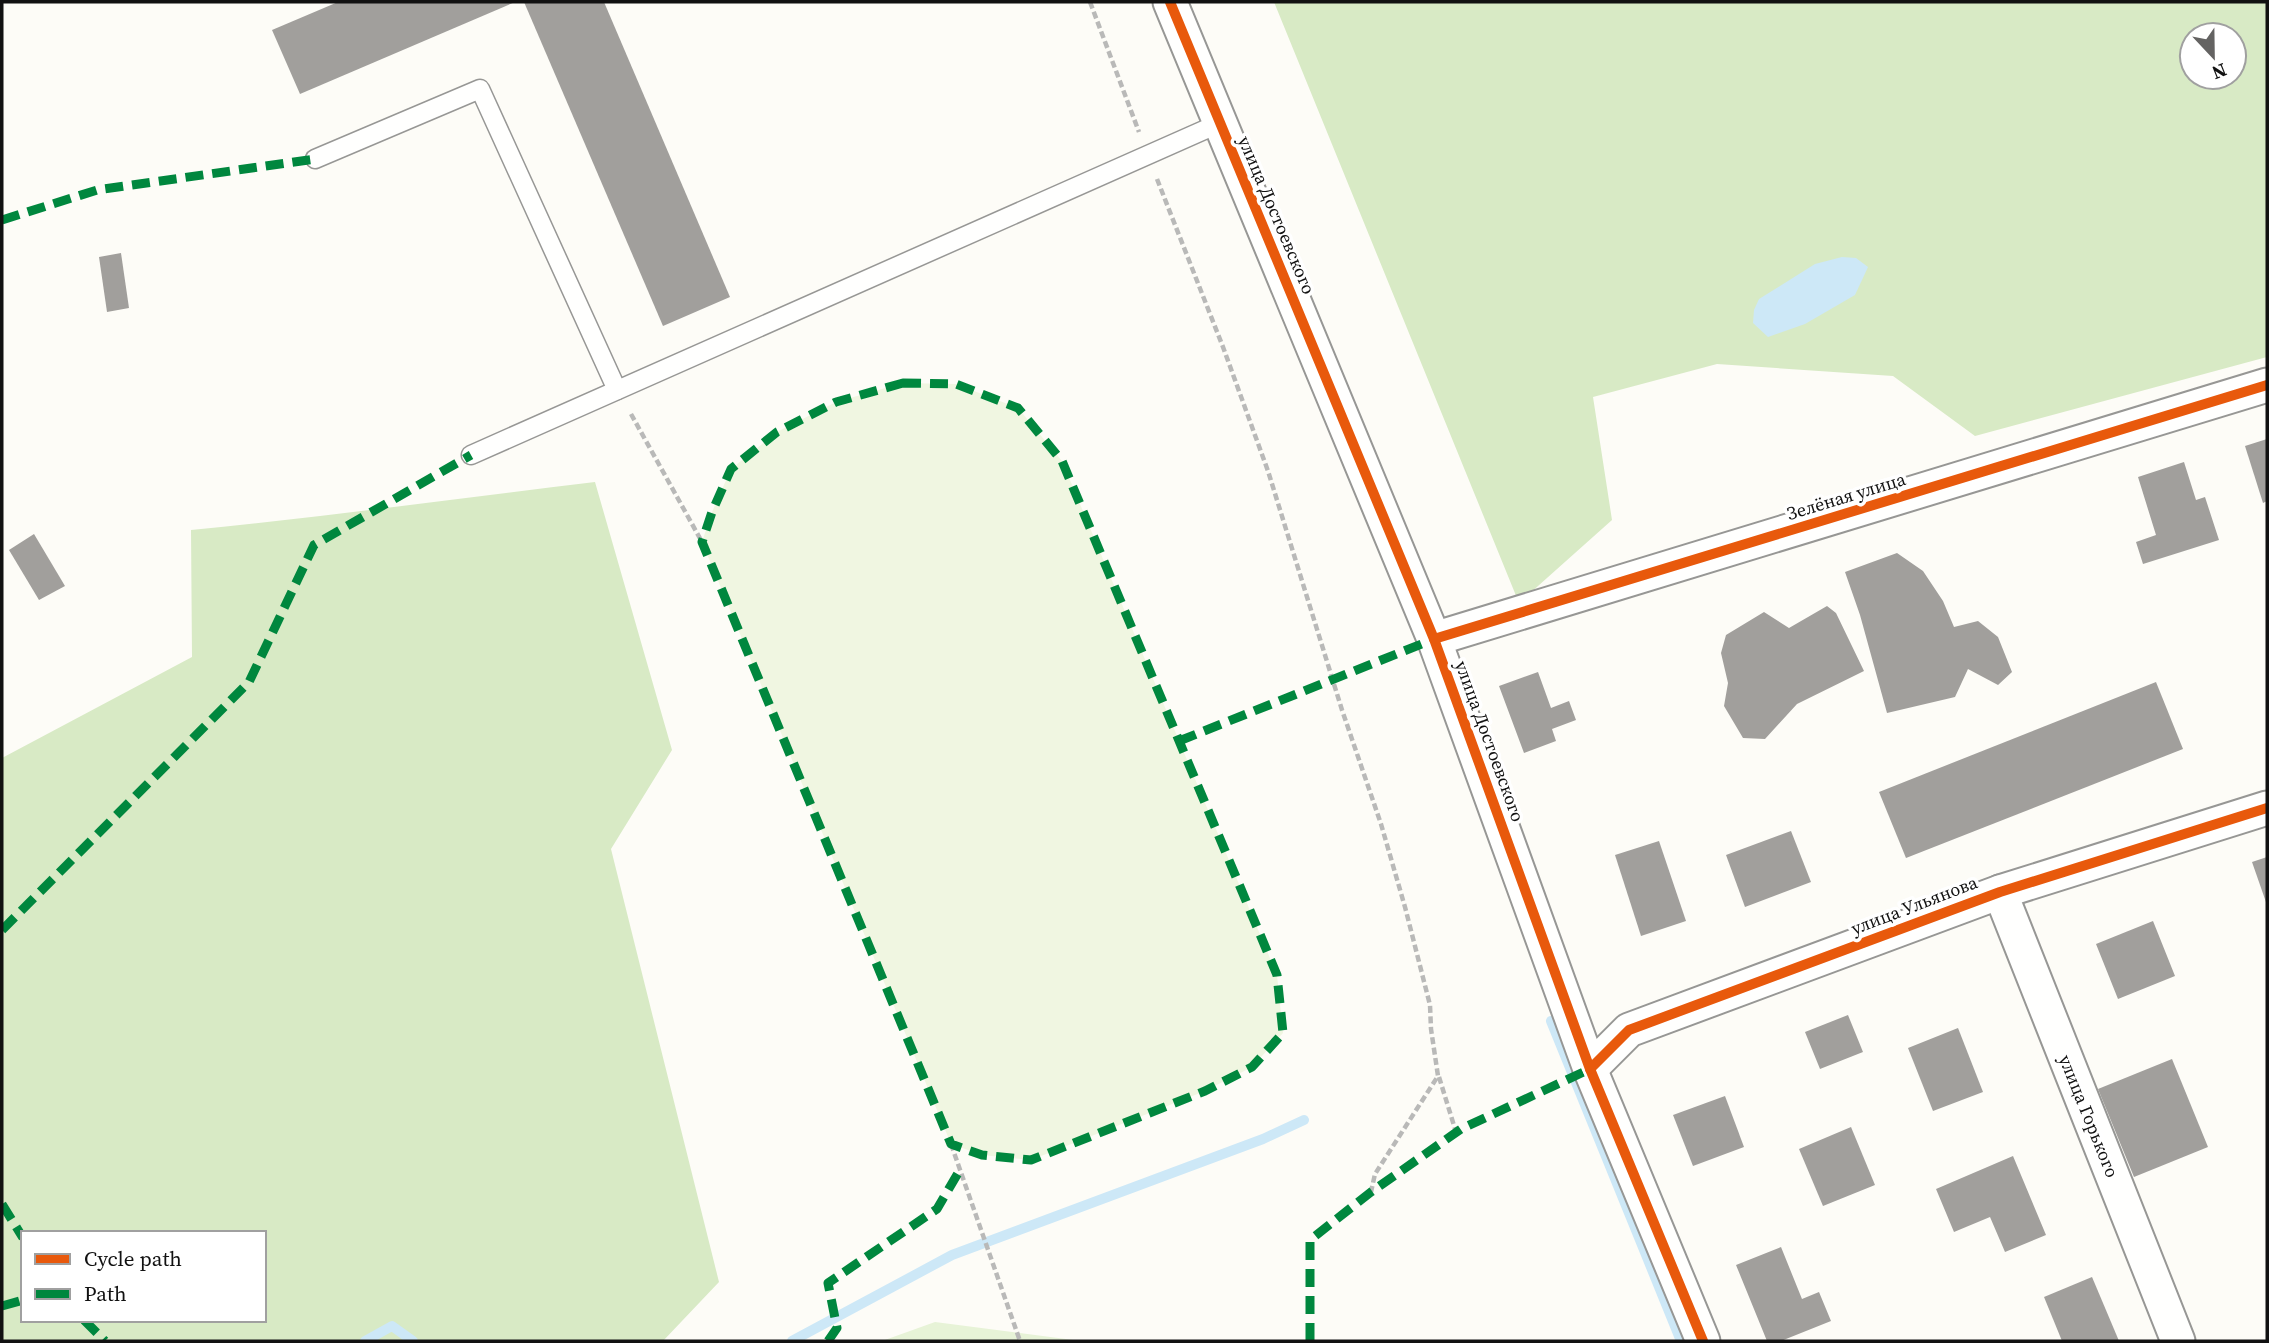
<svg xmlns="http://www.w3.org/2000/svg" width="2269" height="1343" font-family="'Source Serif 4',serif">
<rect width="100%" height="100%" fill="#fdfcf7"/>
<polygon fill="#e7f3d7" points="935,1322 1081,1341 882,1341"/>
<g fill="#d8eac5" fill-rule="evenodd">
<path d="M1274,2H2267V357L1975,436L1893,376L1717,364L1593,397L1612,520L1519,603ZM2192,35H2234V77H2192Z"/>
<path d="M595,482L672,750L611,849L719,1282L663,1341H2V758L192,657L191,530C326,517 460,498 595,482ZM23,1233H264V1320H23Z"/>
</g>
<polygon fill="#f0f6e1" points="903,383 956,384 1018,408 1062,461 1277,975 1283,1033 1252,1067 1205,1091 1031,1160 982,1155 951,1144 702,542 712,512 731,469 777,432 836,402"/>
<polygon fill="#cde8f7" points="1842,257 1856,258 1868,267 1855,295 1805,324 1768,337 1753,323 1754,310 1759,299 1815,264"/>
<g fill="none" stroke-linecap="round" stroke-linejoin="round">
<g stroke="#cde8f7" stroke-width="10">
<polyline points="1551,1021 1681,1341"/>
<polyline points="365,1341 392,1326 413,1341"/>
<polyline points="792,1341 952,1255 1263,1139 1304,1120"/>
</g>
</g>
<g fill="#a19f9c">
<polygon points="338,2 515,2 300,94 272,30"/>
<polygon points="524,2 604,2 730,297 663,326"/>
<polygon points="121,253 129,308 107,312 99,257"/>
<polygon points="2267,439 2267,501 2263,503 2245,446"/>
<polygon points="2184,462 2196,500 2205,497 2219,540 2143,564 2136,542 2156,535 2138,477"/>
<polygon points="34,534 65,586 39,600 9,550"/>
<polygon points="1897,553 1923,571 1943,601 1954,627 1978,621 1998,637 2012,672 1998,685 1968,669 1955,697 1887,713 1860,615 1845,572"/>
<polygon points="1827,606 1836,613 1864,671 1797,704 1765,739 1743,738 1724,706 1728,683 1721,653 1726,635 1764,612 1789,628"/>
<polygon points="1538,672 1551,708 1569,701 1576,720 1552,729 1556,741 1524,753 1499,686"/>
<polygon points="2156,682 2183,749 1906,858 1879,792"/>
<polygon points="1791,831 1811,882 1745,907 1726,855"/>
<polygon points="1659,841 1686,921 1641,936 1615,855"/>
<polygon points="2267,857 2267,905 2252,862"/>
<polygon points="2153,921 2175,976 2118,999 2096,944"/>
<polygon points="1848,1015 1863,1052 1820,1069 1805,1032"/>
<polygon points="1958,1028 1983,1092 1933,1111 1908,1048"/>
<polygon points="2172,1059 2208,1147 2134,1177 2098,1089"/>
<polygon points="1725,1096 1744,1147 1693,1166 1673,1115"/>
<polygon points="1851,1127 1875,1185 1823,1206 1799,1149"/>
<polygon points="2013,1156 2046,1235 2005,1252 1990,1217 1954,1232 1936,1189"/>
<polygon points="1781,1247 1802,1299 1819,1292 1831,1321 1781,1341 1767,1341 1736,1265"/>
<polygon points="2092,1277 2119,1341 2062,1341 2044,1297"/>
</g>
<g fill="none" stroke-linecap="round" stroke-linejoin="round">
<defs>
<g id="lane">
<polyline points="315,159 480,89 617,390"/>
<polyline points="471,455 1220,123"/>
</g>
<g id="street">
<polyline points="1170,2 1434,639 1590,1069 1703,1341"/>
<polyline points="1434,639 2267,385"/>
<polyline points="2000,892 2178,1341"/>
<polyline points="1590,1069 1629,1030 2000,892 2267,808"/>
</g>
</defs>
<use href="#lane" stroke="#979795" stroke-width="21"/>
<use href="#street" stroke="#979795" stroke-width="37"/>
<g stroke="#b9b9b8" stroke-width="4.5" stroke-dasharray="7 3.5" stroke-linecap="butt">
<polyline points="1090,2 1139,132"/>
<polyline points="1157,179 1223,347 1268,471 1342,710 1381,824 1405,907 1430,1005 1431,1029 1438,1076 1375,1174 1371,1192"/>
<polyline points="631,414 702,542"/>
<polyline points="1439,1077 1456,1132"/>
<polyline points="951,1144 1020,1341"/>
</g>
<use href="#lane" stroke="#fffffe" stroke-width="18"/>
<use href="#street" stroke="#fffffe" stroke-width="33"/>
<g stroke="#00873e" stroke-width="9" stroke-dasharray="18 9" stroke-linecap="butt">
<polyline points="2,220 97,190 315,159"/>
<polygon points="903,383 956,384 1018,408 1062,461 1277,975 1283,1033 1252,1067 1205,1091 1031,1160 982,1155 951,1144 702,542 712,512 731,469 777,432 836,402"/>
<polyline points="1179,741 1434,639"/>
<polyline points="2,930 249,682 314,545 471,455"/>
<polyline points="2,1204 23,1238"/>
<polyline points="2,1306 23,1300"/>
<polyline points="84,1320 105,1341"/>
<polyline points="828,1341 837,1328 828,1283 937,1209 961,1168"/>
<polyline points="1310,1341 1310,1240 1371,1192 1461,1129 1590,1069"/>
</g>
<defs>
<g id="cycleway">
<polyline points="1170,2 1434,639 1590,1069 1703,1341"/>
<polyline points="1434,639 2267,385"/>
<polyline points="1590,1069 1629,1030 2000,892 2267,808"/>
</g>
</defs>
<use href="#cycleway" stroke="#fff" stroke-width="15"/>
<use href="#cycleway" stroke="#e8590c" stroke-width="10"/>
</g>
<g text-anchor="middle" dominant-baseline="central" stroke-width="7" stroke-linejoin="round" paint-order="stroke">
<g font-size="18" fill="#111" stroke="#fff">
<text transform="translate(1277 215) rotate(67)">улица Достоевского</text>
<text transform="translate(1846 496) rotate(-17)">Зелёная улица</text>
<text transform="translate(1490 741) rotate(70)">улица Достоевского</text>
<text transform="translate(1914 905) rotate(-21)">улица Ульянова</text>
<text transform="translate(2089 1116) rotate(68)">улица Горького</text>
</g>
</g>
<rect width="2269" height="1343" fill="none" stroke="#111111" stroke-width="7"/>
<rect x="21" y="1231" width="245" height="91" fill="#ffffff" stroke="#a0a0a0" stroke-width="2"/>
<rect x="35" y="1254" width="35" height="10" fill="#e8590c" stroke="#a0a0a0" stroke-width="2"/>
<text x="84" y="1266" font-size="21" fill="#111111">Cycle path</text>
<rect x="35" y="1289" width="35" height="10" fill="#00873e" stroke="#a0a0a0" stroke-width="2"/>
<text x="84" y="1301" font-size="21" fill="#111111">Path</text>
<g transform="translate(2213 56) rotate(158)"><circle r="33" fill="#ffffff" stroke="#a0a0a0" stroke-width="2"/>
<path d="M0-5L12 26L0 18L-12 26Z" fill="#646362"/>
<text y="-10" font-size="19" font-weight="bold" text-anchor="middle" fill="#111111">N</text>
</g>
</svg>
